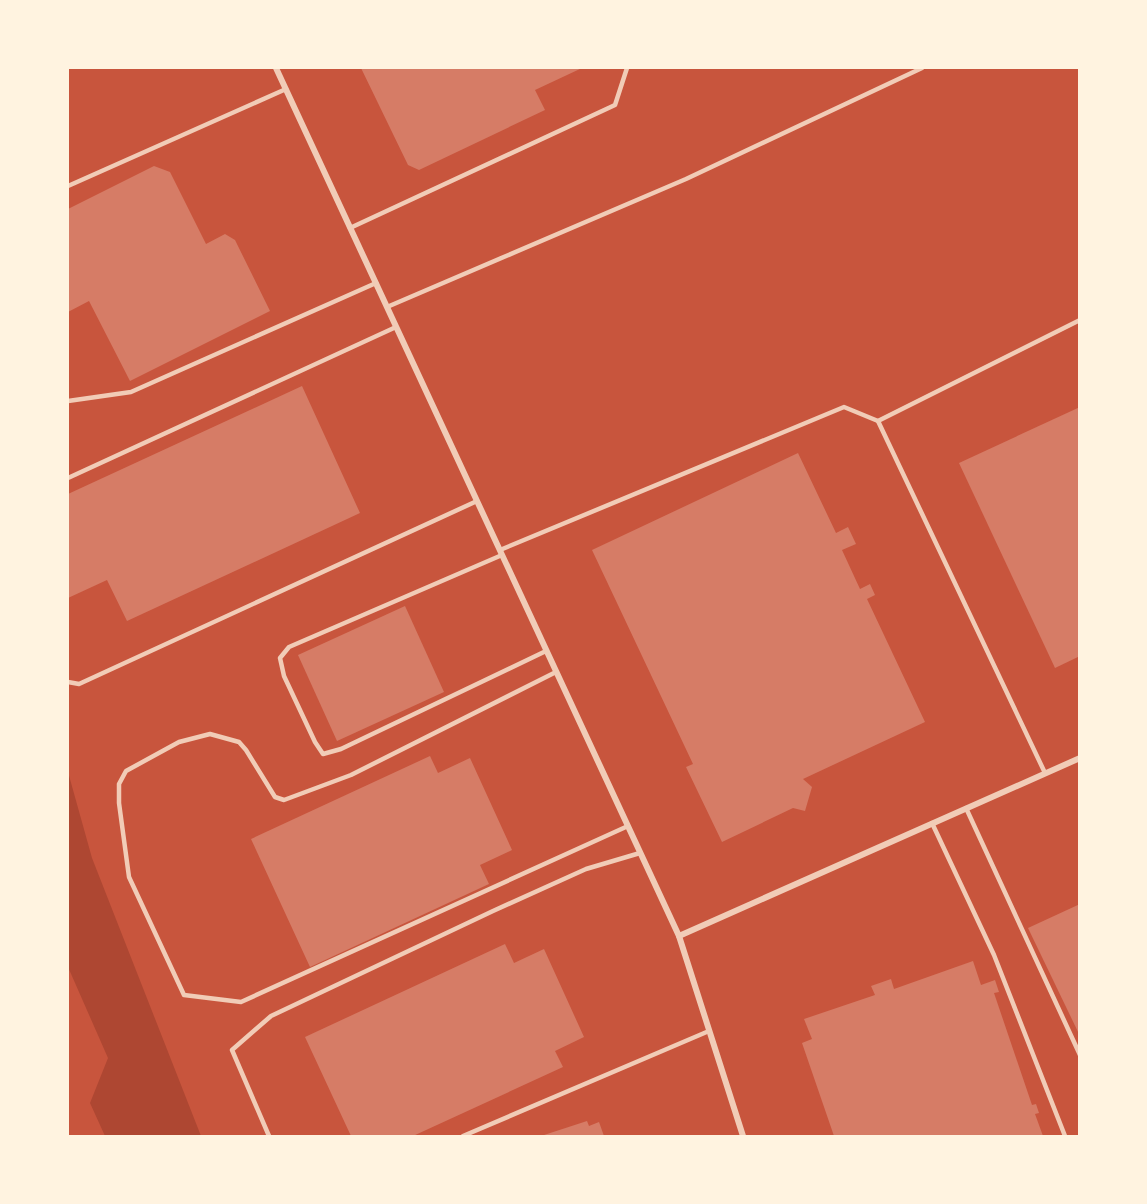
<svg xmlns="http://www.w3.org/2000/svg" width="1147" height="1204" font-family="'Nunito Sans',sans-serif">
<rect width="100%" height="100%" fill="#c8553d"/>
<polygon fill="#ae4732" points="68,772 92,858 201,1136 105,1136 90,1103 108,1058 68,967"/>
<g fill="#d67c66">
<polygon points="361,68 582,68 535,90 545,110 419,170 408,165"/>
<polygon points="154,166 170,172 206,244 225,234 235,240 270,311 130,381 89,301 68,312 68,209"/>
<polygon points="302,386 360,513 127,621 107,580 68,598 68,494"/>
<polygon points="1080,407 1080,656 1055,668 959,463"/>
<polygon points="798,453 836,533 848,527 856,544 842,550 860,589 870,584 875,595 867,599 925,722 803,779 812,787 805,811 793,808 722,842 686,767 693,764 592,550"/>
<polygon points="405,606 444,692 337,741 298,655"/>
<polygon points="430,756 438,773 470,758 512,850 480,865 489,884 310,967 251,839"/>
<polygon points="1080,904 1080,1036 1028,928"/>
<polygon points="505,944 514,963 544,949 584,1037 555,1051 563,1067 413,1136 351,1136 305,1037"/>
<polygon points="973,961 981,985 995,980 999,992 994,993 1032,1105 1036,1104 1039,1113 1035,1114 1043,1136 834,1136 802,1043 812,1039 804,1019 875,995 871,986 891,979 894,989"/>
<polygon points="587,1121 589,1126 599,1122 604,1136 541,1136"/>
</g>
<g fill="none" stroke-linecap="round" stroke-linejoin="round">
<g stroke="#f1ccb7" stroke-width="4.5">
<polyline points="68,186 286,89"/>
<polyline points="350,228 615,105 627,68"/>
<polyline points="387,307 686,179 922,68"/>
<polyline points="68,401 131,392 376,283"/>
<polyline points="878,421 1080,320"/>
<polyline points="68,478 396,327"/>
<polyline points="500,550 844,407 878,421 1045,773"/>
<polyline points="502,555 289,647 280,658 284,676 315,742 323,754 341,749 546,651"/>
<polyline points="556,672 351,775 284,800 275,797 246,750 239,742 210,734 179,742 126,771 119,784 119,803 129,877 184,995 241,1002 628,826"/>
<polyline points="68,682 79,684 477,501"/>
<polyline points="966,808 1080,1055"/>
<polyline points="932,823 994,955 1065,1136"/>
<polyline points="269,1136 232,1050 271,1016 493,911 586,869 640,853"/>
<polyline points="463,1136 709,1031"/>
</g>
<g stroke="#f1ccb7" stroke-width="6">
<polyline points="276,68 679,936 743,1136"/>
<polyline points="679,936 1080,758"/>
</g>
</g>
<rect width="1147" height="1204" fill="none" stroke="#fff3e0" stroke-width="138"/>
</svg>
